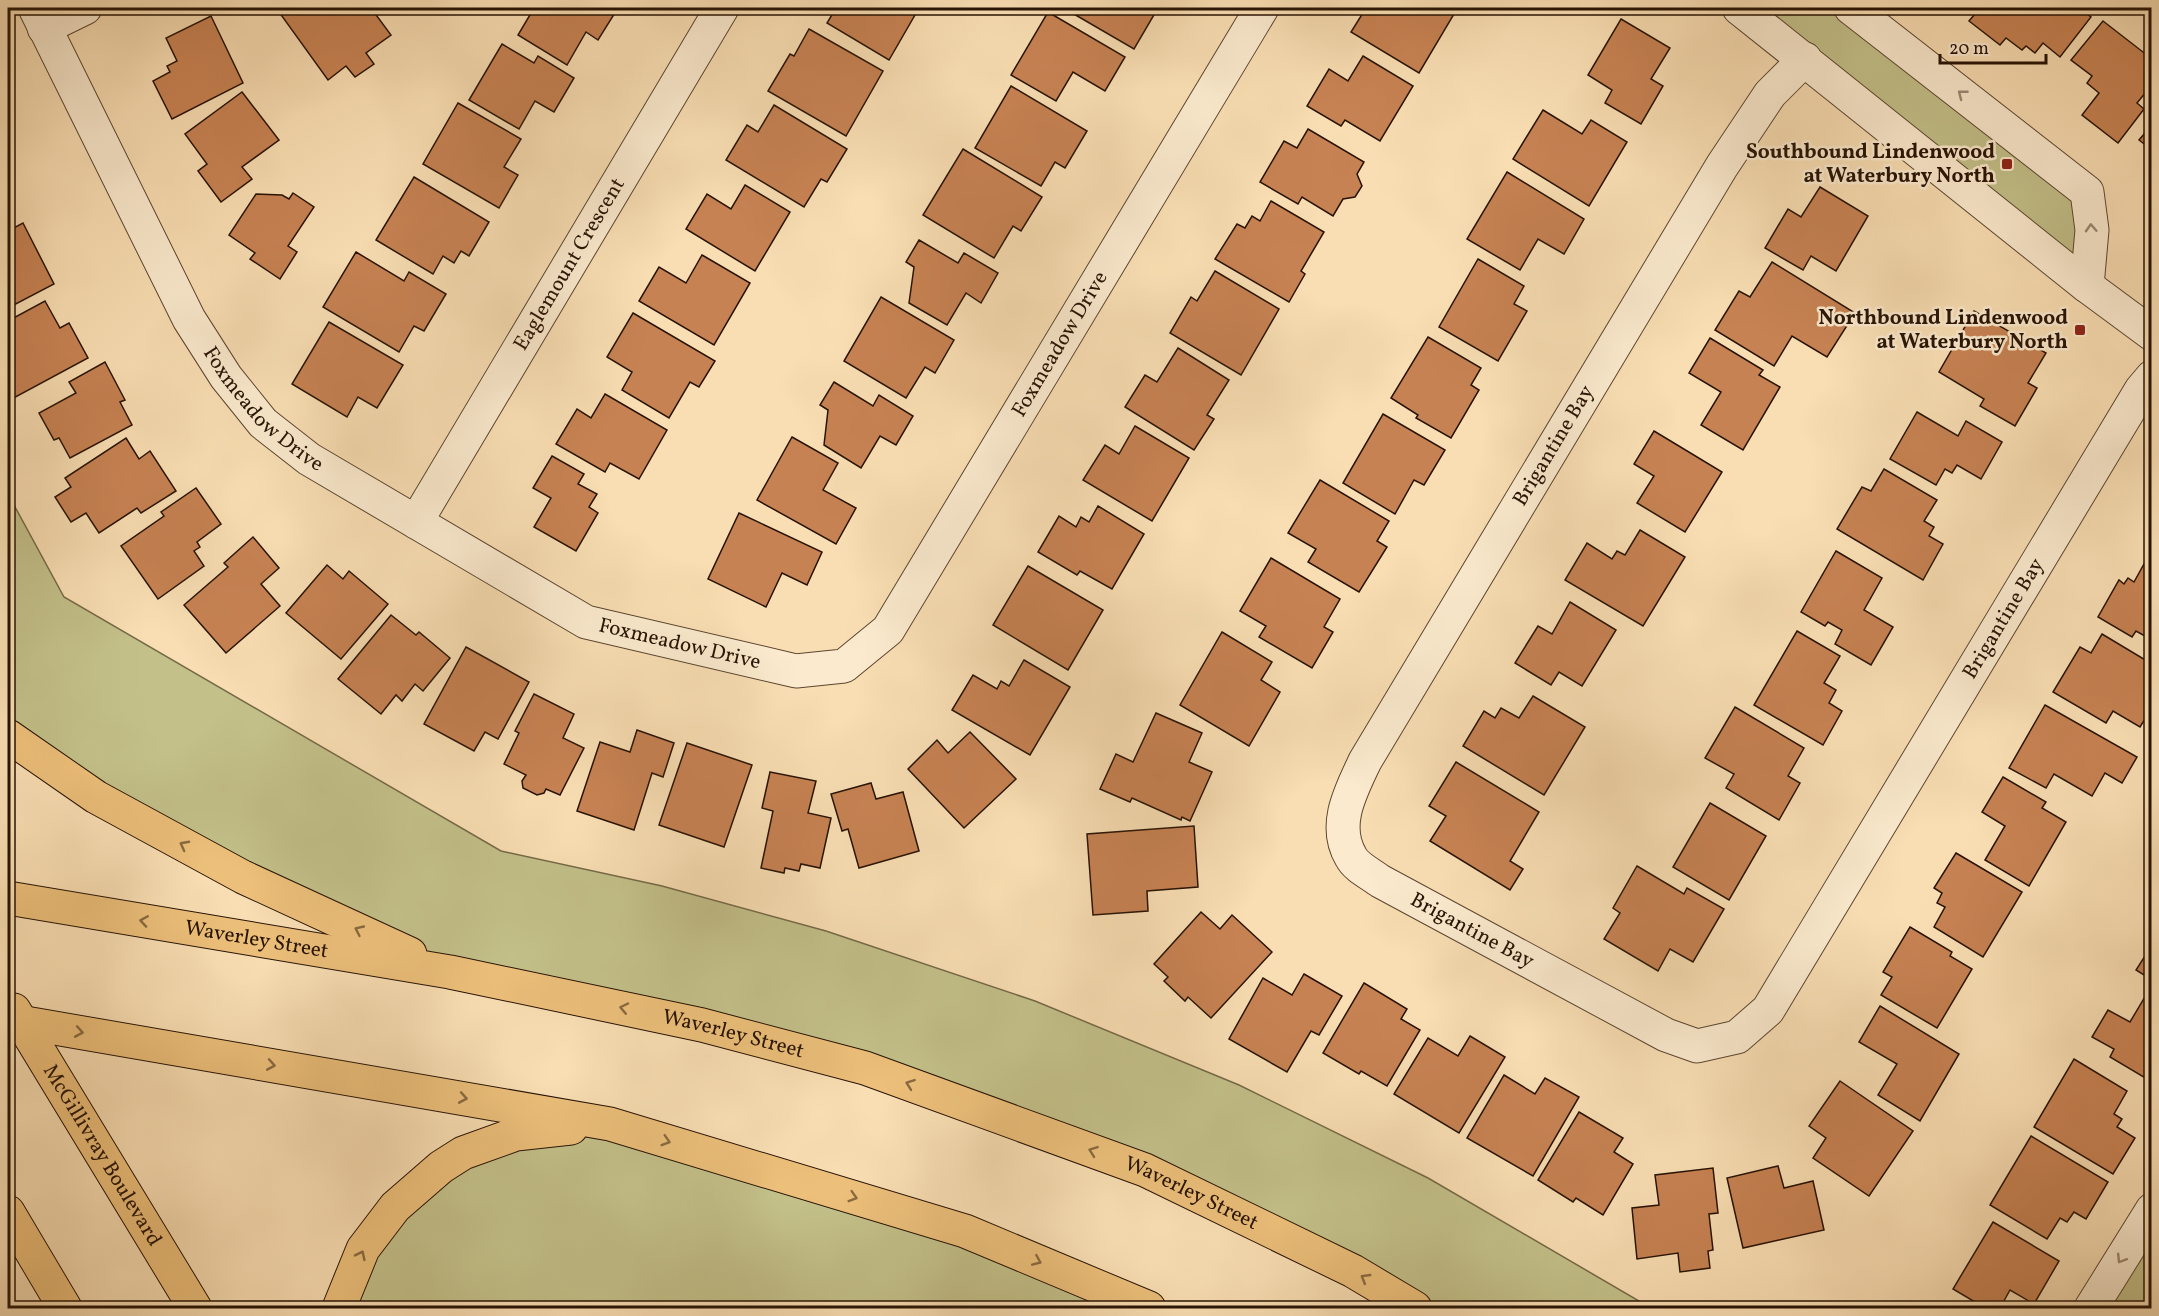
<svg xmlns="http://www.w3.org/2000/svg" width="2159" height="1316" font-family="Vollkorn,serif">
<rect width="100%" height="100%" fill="#f9deb3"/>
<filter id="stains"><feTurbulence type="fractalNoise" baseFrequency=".00333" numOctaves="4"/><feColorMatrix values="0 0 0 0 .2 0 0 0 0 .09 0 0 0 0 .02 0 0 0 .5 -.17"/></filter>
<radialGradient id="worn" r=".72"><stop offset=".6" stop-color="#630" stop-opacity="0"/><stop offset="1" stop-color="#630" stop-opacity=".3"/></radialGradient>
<g fill="#c3c089" stroke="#756a47" stroke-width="1.5">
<polygon points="1739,8 1851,8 2087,192 2087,286"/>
<polygon points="8,494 64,597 501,851 662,886 826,931 1035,1001 1239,1085 1428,1178 1651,1308 1415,1308 1353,1271 865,1068 450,972 8,736"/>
<polygon points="610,1124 1149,1308 339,1308 441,1167"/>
<polygon points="2151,1236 2151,1301 2147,1308 2108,1308"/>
</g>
<g fill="#c78253" stroke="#271305" stroke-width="1.5">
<polygon points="285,8 326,8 327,10 330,8 371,8 391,35 366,53 374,64 355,77 346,66 328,80 279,12"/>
<polygon points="534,8 618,8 598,40 586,32 567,65 518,35"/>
<polygon points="836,8 919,8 889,60 827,23"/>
<polygon points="1069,8 1158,8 1134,49 1067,10"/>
<polygon points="1366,8 1454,8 1457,9 1419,73 1351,32"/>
<polygon points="1949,8 1962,8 1957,14"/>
<polygon points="1980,8 2079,8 2091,17 2060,57 2043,43 2035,53 2026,46 2022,50 2006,38 2000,45 1969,21"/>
<polygon points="1048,12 1125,57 1105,91 1073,72 1056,101 1011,75"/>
<polygon points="211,16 243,83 172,119 153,81 170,72 167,66 177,61 166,38"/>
<polygon points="1621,19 1670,48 1651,79 1663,86 1641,124 1605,103 1612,90 1588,75"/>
<polygon points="2103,21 2152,59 2152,85 2137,103 2144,109 2118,143 2082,115 2099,93 2087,83 2092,76 2071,60"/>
<polygon points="809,29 883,71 846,136 768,91 790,54 794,56"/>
<polygon points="502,44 534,63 538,56 574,78 554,112 535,101 519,129 469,100"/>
<polygon points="1363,56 1413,86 1380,141 1345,120 1341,126 1307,106 1329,69 1348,81"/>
<polygon points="1011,86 1087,131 1065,168 1055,162 1041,186 975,148"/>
<polygon points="242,92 279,140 242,167 252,179 221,202 198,171 207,164 185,134"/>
<polygon points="458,103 521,139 504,167 518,175 499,208 423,164"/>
<polygon points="774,105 847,149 827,182 821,179 804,207 726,160 747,125 758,132"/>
<polygon points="1543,110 1582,134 1591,120 1627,142 1589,206 1513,159"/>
<polygon points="2152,125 2152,150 2139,140"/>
<polygon points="1308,129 1364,162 1357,174 1362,186 1355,197 1343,199 1333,216 1302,197 1298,204 1260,182 1284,141 1297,148"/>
<polygon points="963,149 1042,197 1021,231 1013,226 994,258 923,215"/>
<polygon points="1507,172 1584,219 1564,254 1538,239 1520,270 1467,239"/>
<polygon points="414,177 489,222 469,256 461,251 454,263 443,256 433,274 376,240"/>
<polygon points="745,185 790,212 755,271 686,229 707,194 731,209"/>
<polygon points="1820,187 1868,216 1836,271 1811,256 1803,270 1765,248 1788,209 1801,217"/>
<polygon points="293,193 314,207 288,246 297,252 280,279 250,259 255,253 229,235 256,194 282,195 289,199"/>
<polygon points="1271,201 1324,232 1301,271 1305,274 1289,302 1215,259 1237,224 1245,228 1252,216 1260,221"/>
<polygon points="23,223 54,284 8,308 8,231"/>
<polygon points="919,240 958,263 964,253 998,273 981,303 966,293 947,325 909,303 914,267 906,262"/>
<polygon points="356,252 404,281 409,272 446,294 424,331 414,326 399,352 323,307"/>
<polygon points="702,255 750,283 714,345 639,301 659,267 686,283"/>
<polygon points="1478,259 1524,286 1514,304 1527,311 1498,361 1439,327"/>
<polygon points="1772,262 1855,313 1827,357 1792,336 1774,366 1715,330 1739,291 1750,297"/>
<polygon points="1215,271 1279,309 1241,375 1170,333 1191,297 1197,301"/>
<polygon points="881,297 954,340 935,373 925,367 906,398 844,361"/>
<polygon points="45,301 60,328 69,323 88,358 8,401 8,321"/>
<polygon points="1974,311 2046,353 2028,383 2037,388 2015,426 1980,406 1984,399 1939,372"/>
<polygon points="633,313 715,361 699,387 690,382 669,418 622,390 632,372 607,357"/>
<polygon points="329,322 403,365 377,408 358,397 347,417 292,384"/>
<polygon points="1428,337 1481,368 1471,385 1479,390 1451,438 1416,418 1418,415 1391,398"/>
<polygon points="1710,338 1763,370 1759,375 1780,387 1743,450 1701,425 1721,392 1689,373"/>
<polygon points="1178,348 1229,380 1207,415 1214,419 1194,450 1125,407 1145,375 1157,382"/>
<polygon points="105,362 125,400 120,402 132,425 70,458 59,438 54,440 39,413 76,393 69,382"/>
<polygon points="834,382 873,406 879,395 913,416 896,445 880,436 861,468 824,445 828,410 820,405"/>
<polygon points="605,394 667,430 639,479 610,463 605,472 556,444 577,409 591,418"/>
<polygon points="1917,412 1958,436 1966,421 2002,442 1981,479 1957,465 1952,473 1945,469 1936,485 1890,459"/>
<polygon points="1383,414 1445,450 1424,485 1414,480 1395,514 1343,483"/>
<polygon points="1135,426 1189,458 1152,521 1083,480 1105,445 1119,454"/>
<polygon points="1654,431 1722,472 1685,532 1637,503 1654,476 1634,464"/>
<polygon points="792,437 838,463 823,490 856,508 836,544 757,500"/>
<polygon points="126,438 139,459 150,451 176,491 141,513 137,508 99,533 86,513 71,522 55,497 71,487 65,478"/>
<polygon points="552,456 584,474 578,484 597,494 589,507 598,513 576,551 534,527 551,498 533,488"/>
<polygon points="1884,469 1937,500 1924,521 1934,527 1929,536 1943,544 1923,580 1837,529 1862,487 1871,491"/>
<polygon points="1320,480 1389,521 1377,541 1387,547 1359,592 1308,562 1316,549 1288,533"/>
<polygon points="196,488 221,524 197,542 200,547 194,551 204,566 158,599 121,546 164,516 161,512"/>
<polygon points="1098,506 1144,534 1112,589 1080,571 1077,575 1038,552 1059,516 1076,527 1081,517 1089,522"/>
<polygon points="739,513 822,552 807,585 782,573 766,607 708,579"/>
<polygon points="1640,530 1685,557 1643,626 1565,580 1587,543 1612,559 1617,551 1625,555"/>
<polygon points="253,537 279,568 261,584 280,606 226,653 184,605 228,567 224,563"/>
<polygon points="1836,551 1882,578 1864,610 1893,627 1871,665 1835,644 1842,630 1828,622 1825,626 1801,612"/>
<polygon points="1271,558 1340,599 1324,627 1333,632 1312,668 1259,637 1266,626 1240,611"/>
<polygon points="2144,564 2152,568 2152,640 2136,631 2132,637 2098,617 2119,580 2124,584 2128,578 2134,582"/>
<polygon points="327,565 343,579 349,571 388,604 341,659 286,613"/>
<polygon points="1028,566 1103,610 1068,670 993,625"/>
<polygon points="1570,602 1616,630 1582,686 1559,672 1551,685 1515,663 1538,626 1552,634"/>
<polygon points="391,615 416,635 419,632 450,658 423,691 415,684 402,701 396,695 381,714 338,679"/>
<polygon points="1797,631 1840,656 1824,683 1836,690 1829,703 1842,711 1823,745 1754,705"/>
<polygon points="1222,632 1272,662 1261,680 1280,692 1249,746 1180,705"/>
<polygon points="2102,634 2152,664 2152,708 2140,727 2113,711 2106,723 2053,692 2080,647 2091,653"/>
<polygon points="466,647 529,682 498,739 485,732 474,751 424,724"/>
<polygon points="1024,660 1070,687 1030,755 952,710 973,675 997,689 1001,681 1009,686"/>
<polygon points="534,694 574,714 563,738 584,748 560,795 546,789 544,793 537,795 523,788 522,781 526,775 504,764 519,733 515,731"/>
<polygon points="1533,696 1585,727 1544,795 1463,746 1484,711 1495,718 1501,708 1519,718"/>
<polygon points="2045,705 2137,757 2122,783 2105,773 2092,796 2054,774 2046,788 2009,768"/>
<polygon points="1735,707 1804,748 1788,776 1800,783 1779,820 1726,788 1734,774 1705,758"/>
<polygon points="1156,713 1202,733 1189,762 1212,772 1190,821 1182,817 1181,820 1132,798 1130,802 1100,789 1116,754 1133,762"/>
<polygon points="637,730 674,743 663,777 652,773 634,830 577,811 600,742 630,752"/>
<polygon points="970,732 1016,779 964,828 908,769 937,740 948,753"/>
<polygon points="687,743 752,765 724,847 659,825"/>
<polygon points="1456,762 1539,812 1510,861 1523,869 1510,890 1430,841 1446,816 1429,806"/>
<polygon points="770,772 816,781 808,813 831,818 820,868 801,864 799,871 785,868 784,873 761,868 773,811 762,808"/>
<polygon points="2003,777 2046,802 2042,808 2066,822 2029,886 1985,860 2005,826 1982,812"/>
<polygon points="871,783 876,799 903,792 919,851 859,868 848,829 842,831 831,794"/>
<polygon points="1710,803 1766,836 1729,900 1673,867"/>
<polygon points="1194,826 1198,887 1147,891 1148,911 1093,915 1087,834"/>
<polygon points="1956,853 2022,892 1983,957 1934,927 1945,907 1937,903 1942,893 1934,888"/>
<polygon points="1637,866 1684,894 1687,888 1724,909 1693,962 1670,949 1658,971 1604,939 1620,913 1613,908"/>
<polygon points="1201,912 1220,929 1232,915 1272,952 1211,1018 1188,997 1185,1001 1164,981 1168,977 1154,964"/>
<polygon points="1910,927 1952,952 1950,956 1972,969 1937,1028 1881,995 1892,977 1883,972"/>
<polygon points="2152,945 2152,980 2136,970"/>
<polygon points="1304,974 1342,996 1319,1035 1311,1031 1287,1072 1229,1039 1263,978 1292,995"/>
<polygon points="1364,983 1407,1009 1401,1019 1420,1030 1387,1086 1361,1071 1359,1074 1323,1053"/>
<polygon points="2149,990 2152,992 2152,1082 2110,1057 2114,1049 2092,1037 2108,1010 2130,1022"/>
<polygon points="1880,1006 1959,1054 1920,1121 1878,1095 1897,1064 1859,1042"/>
<polygon points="1470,1036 1505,1057 1459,1133 1394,1094 1428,1038 1458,1056"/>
<polygon points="2074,1059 2127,1091 2114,1114 2122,1119 2117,1127 2135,1138 2113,1174 2034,1127"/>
<polygon points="1504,1075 1535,1094 1545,1078 1579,1097 1533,1176 1467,1138"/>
<polygon points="1840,1081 1913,1131 1869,1196 1813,1158 1826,1138 1809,1126"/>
<polygon points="1579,1112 1623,1138 1614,1152 1633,1164 1603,1215 1576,1198 1573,1202 1538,1180"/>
<polygon points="2031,1136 2108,1182 2086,1219 2074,1212 2067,1222 2060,1218 2047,1239 1990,1205"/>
<polygon points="1778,1166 1784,1188 1813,1181 1824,1230 1743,1248 1727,1178"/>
<polygon points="1713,1168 1718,1213 1709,1214 1713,1250 1708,1251 1710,1268 1680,1272 1678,1253 1637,1259 1632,1208 1659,1205 1655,1175"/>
<polygon points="1993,1222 2059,1261 2034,1304 2010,1290 2000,1308 1985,1308 1953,1289"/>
</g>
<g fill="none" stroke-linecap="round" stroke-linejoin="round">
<defs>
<g id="minor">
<path id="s1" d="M35,8L189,319L226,377L263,423L309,459L586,622L796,671L844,666L888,630L1262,8"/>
<polyline points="1739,8 2087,286 2152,334"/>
<polyline points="1851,8 2087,192 2092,230 2087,286"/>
<polyline points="44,28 85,8"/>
<path id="s2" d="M1805,59L1770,94L1722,166L1365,761C1351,791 1332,825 1351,857C1356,867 1371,874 1380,881L1666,1035L1697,1046L1737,1037L1768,1010L2141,390L2152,377"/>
<path id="s3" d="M416,522L722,8"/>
<polyline points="2091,1308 2152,1210"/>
</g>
<g id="major">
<polyline points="8,736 96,797 243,877 410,954"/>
<path id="s4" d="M8,898L450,972L702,1025L865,1068L1145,1170L1353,1271L1415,1308"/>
<path id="s5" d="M14,1010L195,1308"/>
<polyline points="8,1020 610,1124 965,1231 1149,1308"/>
<polyline points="8,1212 65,1308"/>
<polyline points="339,1308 363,1249 395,1207 441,1167 463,1153 516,1134 571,1128"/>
</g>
</defs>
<use href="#minor" stroke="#5c4630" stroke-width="35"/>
<use href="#major" stroke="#271305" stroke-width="35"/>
<use href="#minor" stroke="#fbeace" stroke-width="33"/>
<use href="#major" stroke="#ecbf7a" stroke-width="33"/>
</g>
<defs><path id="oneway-chevron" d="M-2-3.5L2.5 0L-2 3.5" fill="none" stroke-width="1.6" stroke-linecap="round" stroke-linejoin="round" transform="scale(1.5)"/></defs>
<g stroke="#9c8974">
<use href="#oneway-chevron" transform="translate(1962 94) rotate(-142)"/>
<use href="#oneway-chevron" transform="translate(2091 228) rotate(-93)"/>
<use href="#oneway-chevron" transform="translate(2121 1259) rotate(122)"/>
</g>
<g stroke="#8a6940">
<use href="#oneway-chevron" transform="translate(184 845) rotate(-152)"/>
<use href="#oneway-chevron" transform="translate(144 921) rotate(-171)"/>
<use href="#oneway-chevron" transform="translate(359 930) rotate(-155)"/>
<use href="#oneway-chevron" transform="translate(624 1008) rotate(-168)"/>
<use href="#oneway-chevron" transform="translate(79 1032) rotate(10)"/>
<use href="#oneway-chevron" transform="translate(271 1065) rotate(10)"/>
<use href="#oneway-chevron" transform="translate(910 1084) rotate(-160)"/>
<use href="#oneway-chevron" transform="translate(463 1098) rotate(10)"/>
<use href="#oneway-chevron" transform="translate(666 1141) rotate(17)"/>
<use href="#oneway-chevron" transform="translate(1093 1151) rotate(-160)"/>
<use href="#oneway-chevron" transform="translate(853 1197) rotate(17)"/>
<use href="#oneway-chevron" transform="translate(361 1255) rotate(-64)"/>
<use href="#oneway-chevron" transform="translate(1037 1261) rotate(23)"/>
<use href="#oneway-chevron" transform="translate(1365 1278) rotate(-149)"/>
</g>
<g fill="#8f2418" stroke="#fbeace" stroke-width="2">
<rect x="2001" y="158" width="12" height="12" rx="3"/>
<rect x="2074" y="324" width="12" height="12" rx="3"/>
</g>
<g text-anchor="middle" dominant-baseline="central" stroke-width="5" stroke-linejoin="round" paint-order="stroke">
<g font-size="21" font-weight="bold" fill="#271305" stroke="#fbeace" text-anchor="end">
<text x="1995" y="152">Southbound Lindenwood<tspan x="1995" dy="24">at Waterbury North</tspan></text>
<text x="2068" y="318">Northbound Lindenwood<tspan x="2068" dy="24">at Waterbury North</tspan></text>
</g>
<g font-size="21" fill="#271305" stroke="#fbeace">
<text stroke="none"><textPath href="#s3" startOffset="300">Eaglemount Crescent</textPath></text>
<text stroke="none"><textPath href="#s1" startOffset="1509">Foxmeadow Drive</textPath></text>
<text stroke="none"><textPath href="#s1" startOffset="465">Foxmeadow Drive</textPath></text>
<text transform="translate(1554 446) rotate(-59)">Brigantine Bay</text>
<text stroke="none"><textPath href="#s2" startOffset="1866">Brigantine Bay</textPath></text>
<text stroke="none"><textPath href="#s1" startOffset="951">Foxmeadow Drive</textPath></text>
<text stroke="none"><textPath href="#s2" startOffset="1074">Brigantine Bay</textPath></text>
<text stroke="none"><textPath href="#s4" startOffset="252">Waverley Street</textPath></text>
<text stroke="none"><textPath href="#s4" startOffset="738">Waverley Street</textPath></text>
<text stroke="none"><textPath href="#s5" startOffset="170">McGillivray Boulevard</textPath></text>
<text stroke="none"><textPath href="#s4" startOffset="1224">Waverley Street</textPath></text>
</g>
</g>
<rect width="2159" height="1316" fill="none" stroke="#f9deb3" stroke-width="30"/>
<rect x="9" y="9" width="2141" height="1298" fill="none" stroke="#271305" stroke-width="3"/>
<rect x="15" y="15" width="2129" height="1286" fill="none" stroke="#271305" stroke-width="1.5"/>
<path d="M1940 54v9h106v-9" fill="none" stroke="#271305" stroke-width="3"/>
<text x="1949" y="54" font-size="18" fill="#271305" stroke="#fbeace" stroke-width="4.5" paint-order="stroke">20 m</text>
<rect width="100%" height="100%" filter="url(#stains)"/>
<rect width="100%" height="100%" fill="url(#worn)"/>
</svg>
